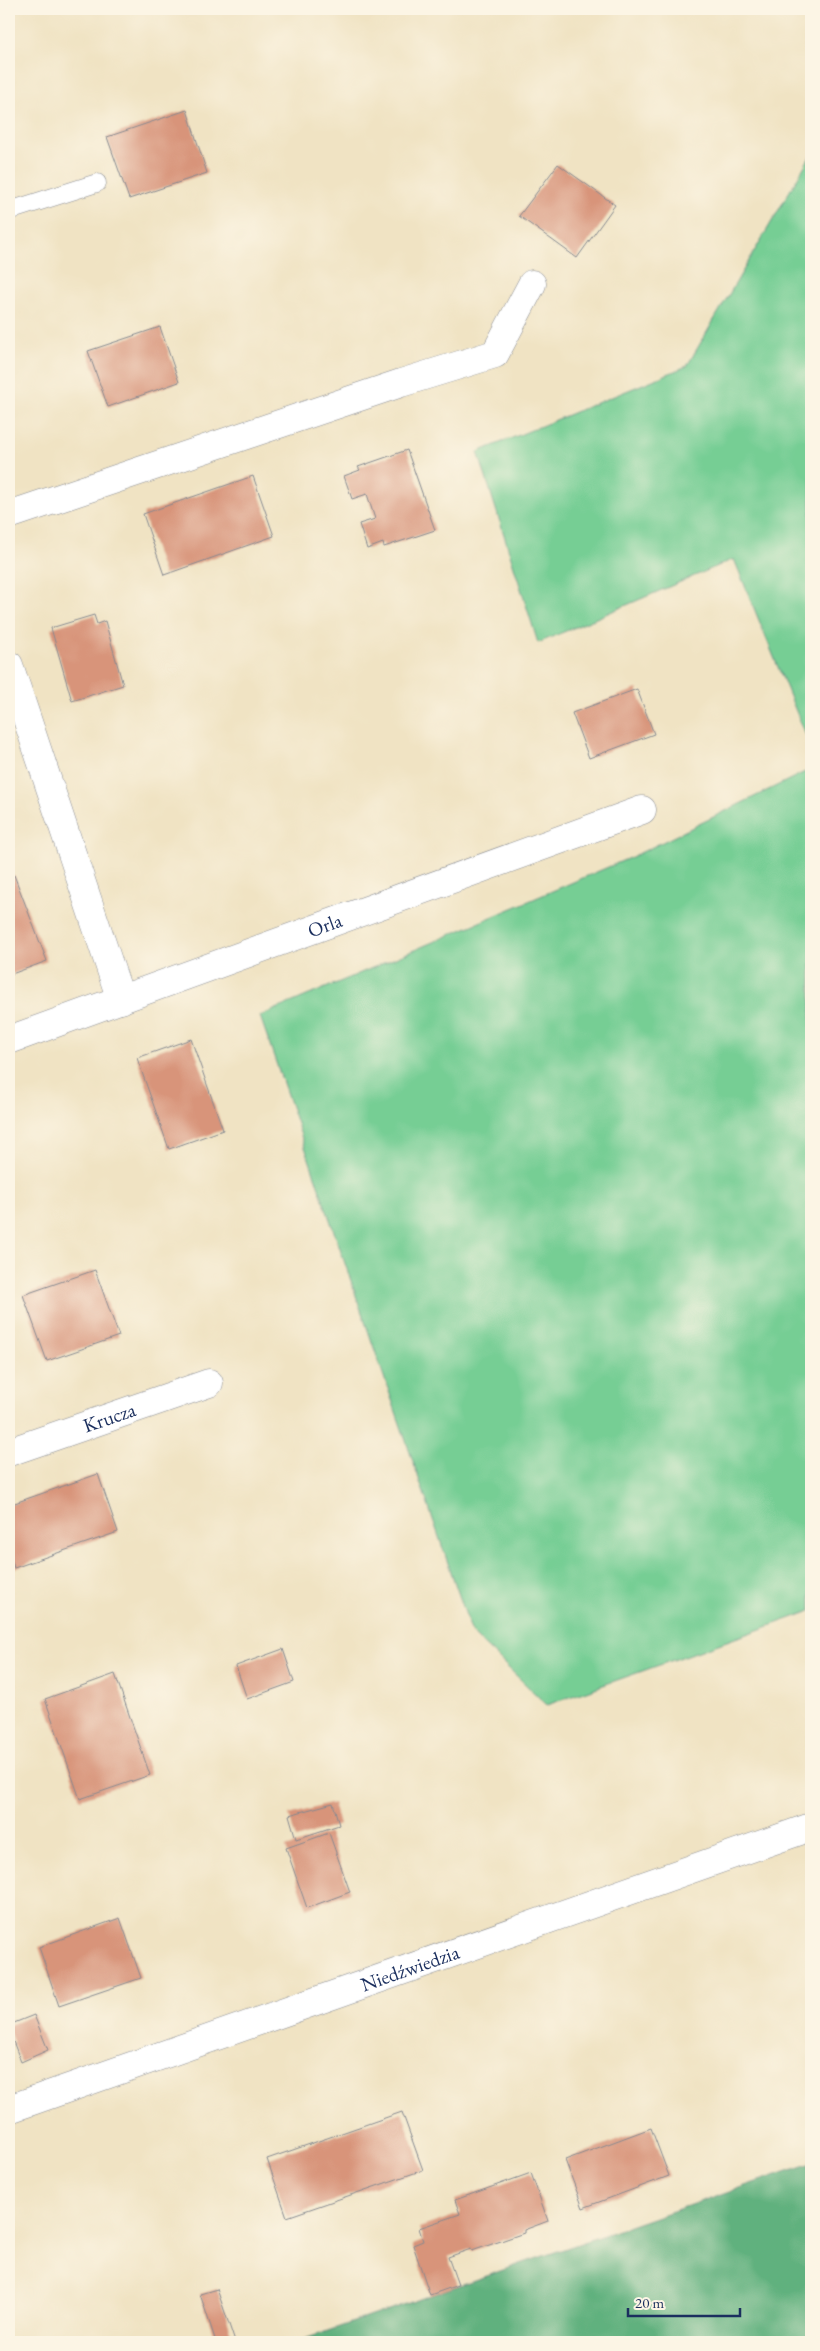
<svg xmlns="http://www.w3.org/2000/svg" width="820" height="2351" font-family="'EB Garamond',serif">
<rect width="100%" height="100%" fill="#fcf5e5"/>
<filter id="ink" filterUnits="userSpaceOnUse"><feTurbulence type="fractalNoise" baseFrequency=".02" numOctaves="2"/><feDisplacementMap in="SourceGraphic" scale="10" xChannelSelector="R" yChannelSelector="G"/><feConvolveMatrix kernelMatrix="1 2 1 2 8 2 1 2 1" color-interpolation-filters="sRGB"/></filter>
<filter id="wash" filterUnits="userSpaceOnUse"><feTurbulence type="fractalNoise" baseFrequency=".0096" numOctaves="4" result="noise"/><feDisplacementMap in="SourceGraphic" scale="20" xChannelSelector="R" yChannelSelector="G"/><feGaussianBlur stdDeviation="1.12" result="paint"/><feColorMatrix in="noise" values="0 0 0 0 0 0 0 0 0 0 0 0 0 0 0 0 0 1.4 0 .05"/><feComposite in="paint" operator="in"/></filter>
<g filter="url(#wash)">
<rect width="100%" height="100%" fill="#f0e3c3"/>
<g fill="#76ce94" stroke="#487e79">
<polygon points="811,155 811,748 734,559 538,643 478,452 687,366"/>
<polygon points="811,769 811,1611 547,1705 472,1633 260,1016 634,856"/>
</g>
<polygon fill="#60b17e" stroke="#3e706e" points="811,2163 811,2342 296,2342"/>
<g id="blocks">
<g fill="#d8947a">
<polygon points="187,110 207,173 129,199 107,137"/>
<polygon points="558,164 615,205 577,258 519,216"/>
<polygon points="160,327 179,382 108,407 88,351"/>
<polygon points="407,450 435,530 384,547 383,543 367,549 359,524 375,519 367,494 352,499 344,476 360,470 358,467"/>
<polygon points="253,476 274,536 164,575 143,514"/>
<polygon points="94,615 97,624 105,621 123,685 72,701 51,628"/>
<polygon points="637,689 654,734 589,758 572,713"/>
<polygon points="14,875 47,961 9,975 9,877"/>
<polygon points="191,1039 223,1130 169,1149 137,1058"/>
<polygon points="95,1270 119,1336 47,1361 23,1295"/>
<polygon points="98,1474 118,1532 14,1568 9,1552 9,1505"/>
<polygon points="283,1649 294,1682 247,1699 236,1666"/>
<polygon points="115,1674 150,1775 80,1799 45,1699"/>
<polygon points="333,1803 339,1825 296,1839 289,1815"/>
<polygon points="329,1833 350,1892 307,1908 286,1848"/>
<polygon points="120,1918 141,1978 59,2006 39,1947"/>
<polygon points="34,2015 48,2050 21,2062 9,2031 9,2025"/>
<polygon points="402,2112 423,2170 287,2217 267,2159"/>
<polygon points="651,2128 669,2176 583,2208 565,2160"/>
<polygon points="531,2173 548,2221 524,2230 524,2233 472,2251 471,2249 448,2257 458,2285 430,2295 413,2245 423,2241 419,2228 460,2214 455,2200"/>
<polygon points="217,2289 235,2342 216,2342 200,2294"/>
</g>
</g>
</g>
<g filter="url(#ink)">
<use href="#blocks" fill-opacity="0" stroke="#868990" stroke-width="1"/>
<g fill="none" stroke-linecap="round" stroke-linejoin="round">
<defs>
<polyline id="service" points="9,211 97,183"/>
<g id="minor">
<polyline points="9,515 401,383 495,354 532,284"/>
<polyline points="9,665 121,1000"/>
<path id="s1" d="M9,1040L642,810"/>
<path id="s2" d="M9,1452L209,1383"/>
<path id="s3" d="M9,2109L811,1827"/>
</g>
</defs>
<use href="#service" stroke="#868990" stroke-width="19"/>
<use href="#minor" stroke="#868990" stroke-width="29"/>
<use href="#service" stroke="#fff" stroke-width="18"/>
<use href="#minor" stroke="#fff" stroke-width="28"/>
</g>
</g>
<g text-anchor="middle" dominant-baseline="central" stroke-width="4" stroke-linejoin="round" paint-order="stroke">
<g font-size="20" fill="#1b2f5e" stroke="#fcf5e5">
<text stroke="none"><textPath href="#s1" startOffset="336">Orla</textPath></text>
<text stroke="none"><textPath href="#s2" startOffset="106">Krucza</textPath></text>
<text stroke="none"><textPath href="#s3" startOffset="425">Niedźwiedzia</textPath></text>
</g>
</g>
<rect width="820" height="2351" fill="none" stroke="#fcf5e5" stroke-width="30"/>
<path d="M628 2308v8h112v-8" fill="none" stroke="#1b2f5e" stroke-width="2.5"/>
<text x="635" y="2308" font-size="15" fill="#1b2f5e" stroke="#fcf5e5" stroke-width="4" paint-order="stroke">20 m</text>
</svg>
